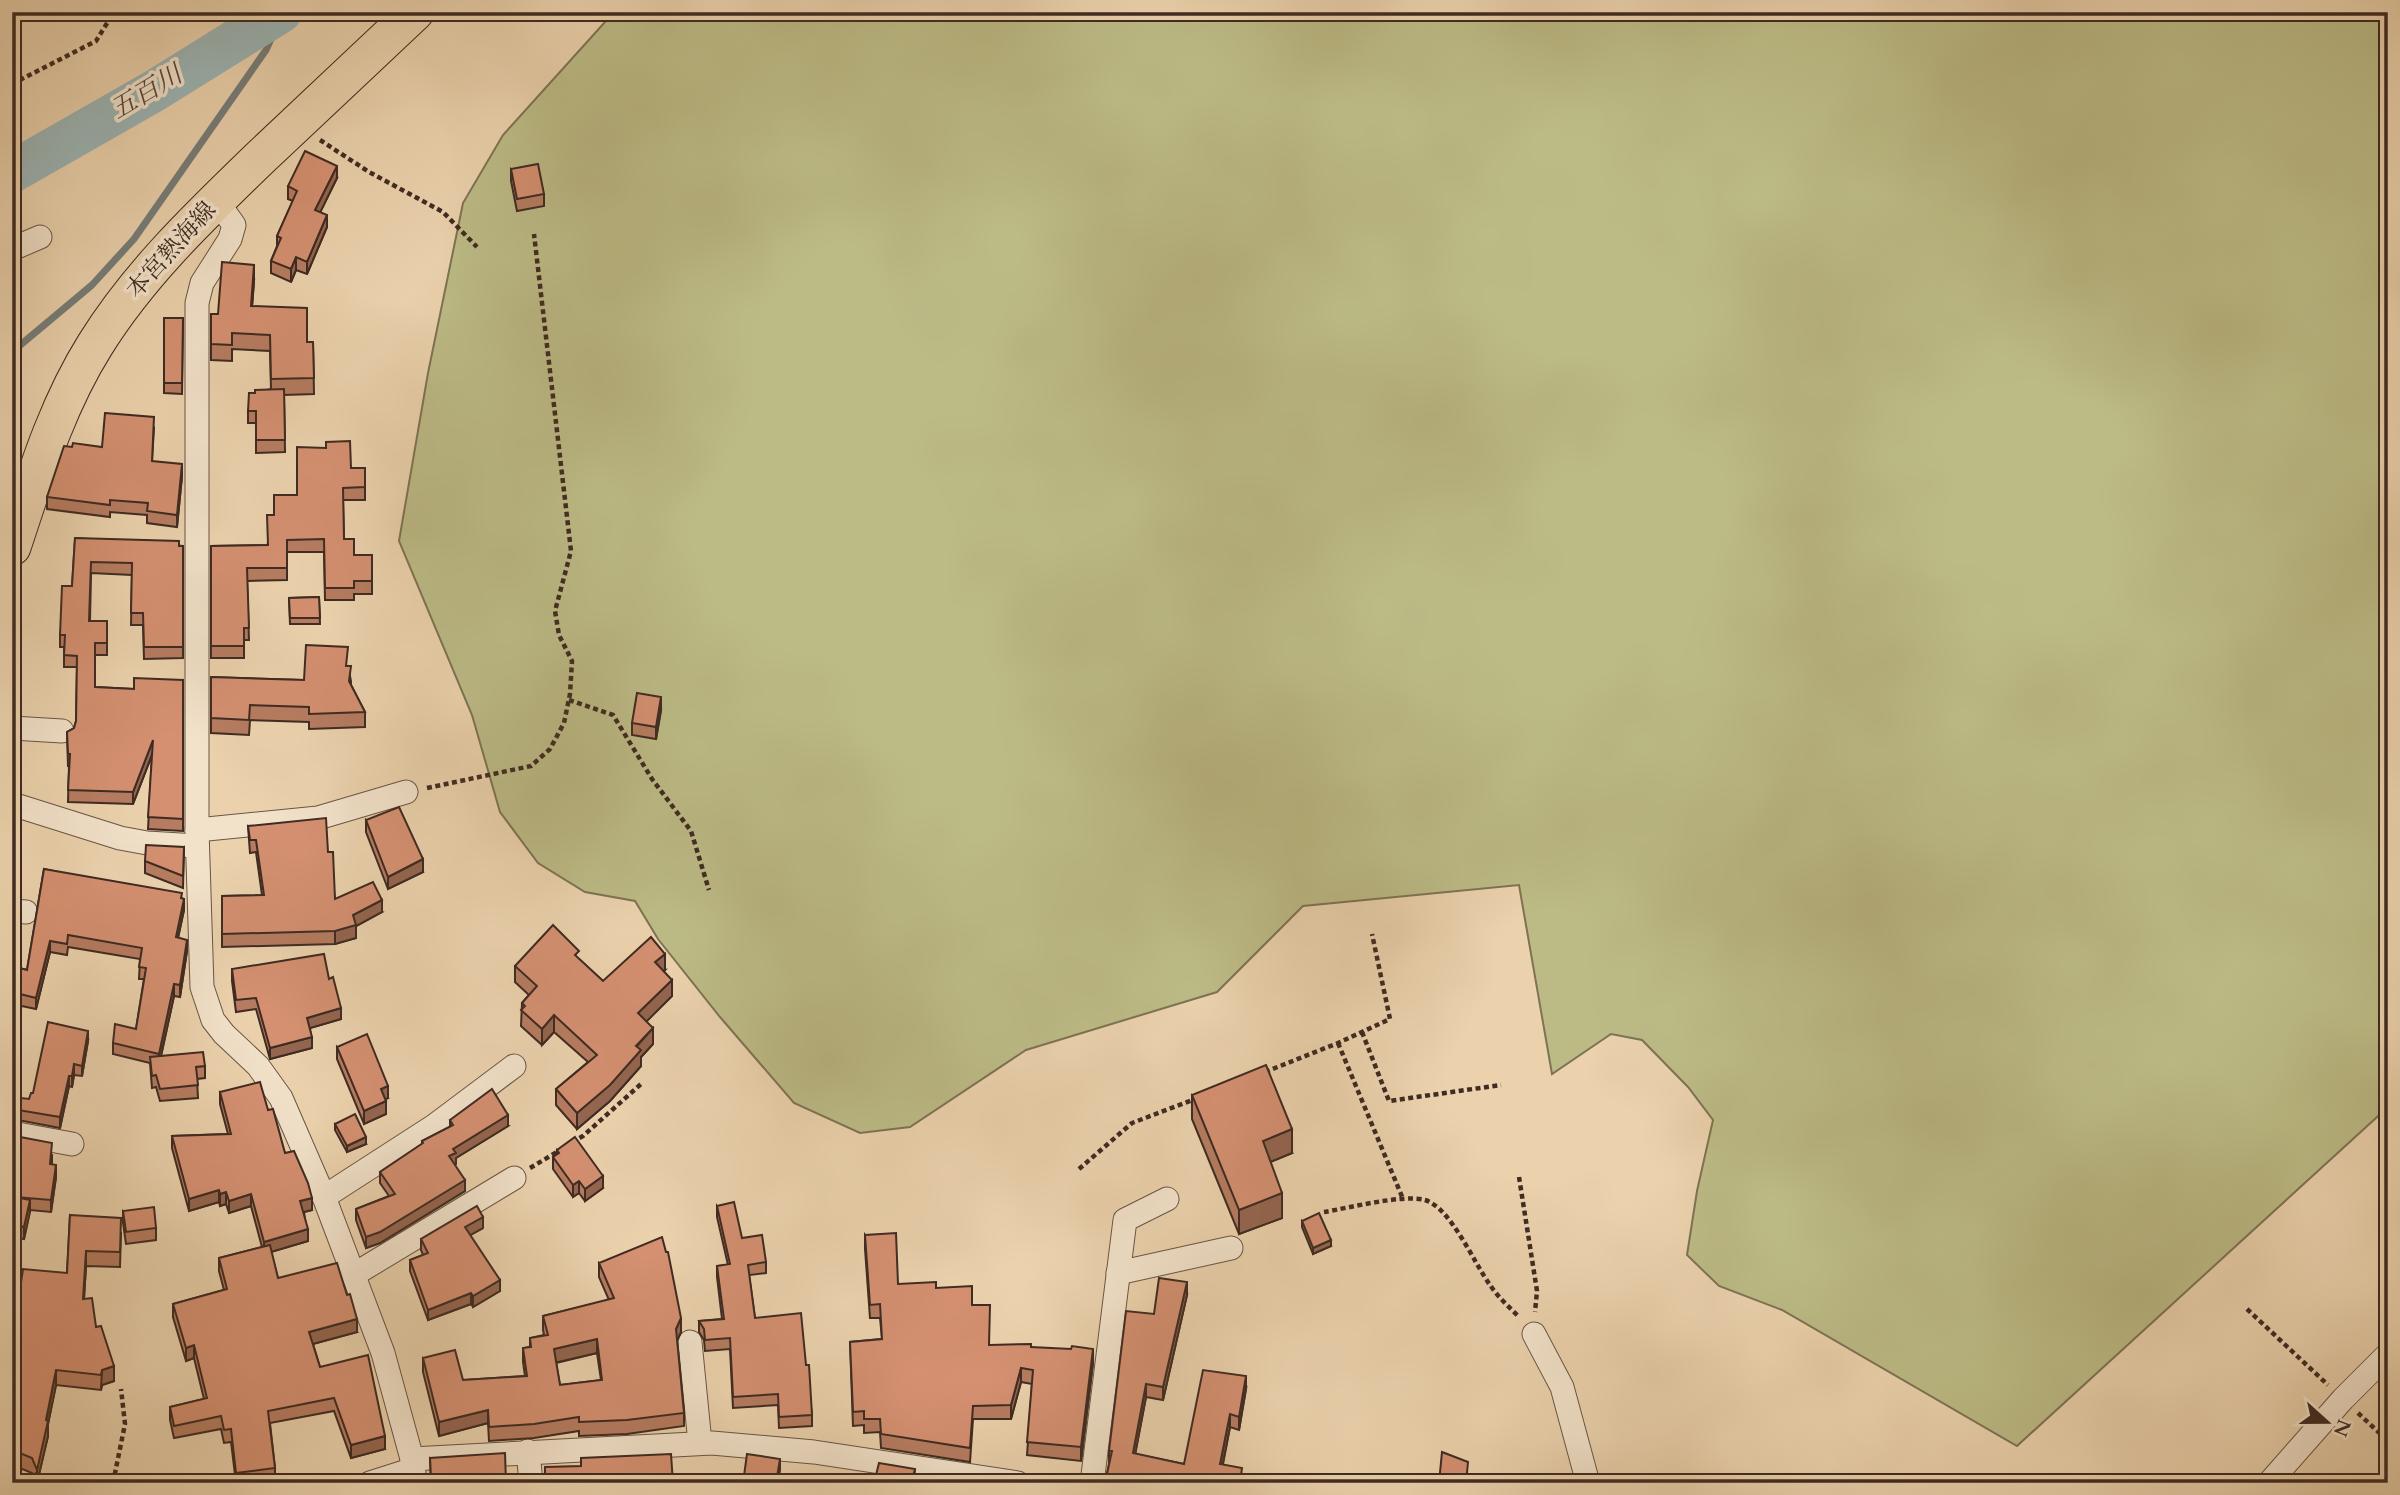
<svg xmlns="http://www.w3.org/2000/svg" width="2400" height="1495" font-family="Cardo,'Noto Serif JP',serif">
<rect width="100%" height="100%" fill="#ebd2ad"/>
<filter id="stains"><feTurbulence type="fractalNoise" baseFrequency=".00286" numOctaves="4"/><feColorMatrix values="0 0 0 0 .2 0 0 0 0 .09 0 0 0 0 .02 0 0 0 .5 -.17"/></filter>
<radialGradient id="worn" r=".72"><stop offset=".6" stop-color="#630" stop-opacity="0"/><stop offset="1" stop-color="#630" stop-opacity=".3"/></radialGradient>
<polygon fill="#bcbb86" stroke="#7e7354" stroke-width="2" points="614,12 2388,12 2388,1107 2017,1446 1782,1310 1719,1286 1687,1255 1697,1191 1713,1120 1688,1087 1642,1040 1611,1034 1552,1074 1519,885 1303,906 1217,992 1026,1050 910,1127 860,1133 794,1103 720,1017 658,939 635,901 585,892 538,863 500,812 472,715 399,541 428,373 463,203 503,135"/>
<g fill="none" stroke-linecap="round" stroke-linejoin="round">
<polyline stroke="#777e7a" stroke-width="7" points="12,352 92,285 134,239 266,50 283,12"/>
<polyline stroke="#9cb5b5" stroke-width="42" points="12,172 154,91 281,12"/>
<defs>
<g id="street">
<polyline points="216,200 234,225 230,239 202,283 197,303 197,830 202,987 213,1020 224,1034 258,1066 281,1098 324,1197 383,1353 412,1459 415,1483"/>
<polyline points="12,249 40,237"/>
<polyline points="12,728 62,731"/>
<polyline points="12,804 120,838 147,843 197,846"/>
<polyline points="197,830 318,818 406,792"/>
<polyline points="12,911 26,912"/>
<polyline points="12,1133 72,1144"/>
<polyline points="324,1197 434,1126 514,1066"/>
<polyline points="1118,1273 1231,1248"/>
<polyline points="355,1274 514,1178"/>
<polyline points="1534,1334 1562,1387 1588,1483"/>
<polyline points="690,1342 700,1443"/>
<polyline points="528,1451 531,1483"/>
<polyline points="412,1459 712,1443 814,1452 1018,1483"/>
<polyline points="370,1483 414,1469"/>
<polyline points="1092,1483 1125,1220 1167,1199"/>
<polyline points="2269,1483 2343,1399 2388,1354"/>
</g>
<path id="primary" d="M12,547C35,478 56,407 95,345C139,274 200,216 260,158C312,109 363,61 415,12"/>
</defs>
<use href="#street" stroke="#6a5545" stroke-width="25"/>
<use href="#primary" stroke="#3f2b22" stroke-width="39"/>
<g stroke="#3f2b22" stroke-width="4.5" stroke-dasharray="5 3.5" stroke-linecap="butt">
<polyline points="12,84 96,41 114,12"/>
<polyline points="320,140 369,172 443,212 477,247"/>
<polyline points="569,700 613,715 652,779 691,831 709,890"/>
<polyline points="427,788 531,766 550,749 564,723 570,694 572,661 559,635 555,611 571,551 534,234"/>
<polyline points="1362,1032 1389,1101 1501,1085"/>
<polyline points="1338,1043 1403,1199"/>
<polyline points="1265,1072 1338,1043 1390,1019 1372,934"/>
<polyline points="572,1142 583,1136 641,1084"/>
<polyline points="530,1168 562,1149"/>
<polyline points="1079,1169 1132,1123 1198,1098"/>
<polyline points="1519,1177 1537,1291 1535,1312"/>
<path d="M1324,1212C1349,1208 1402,1194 1425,1200C1451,1208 1474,1263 1490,1285C1498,1297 1509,1307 1519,1317"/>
<polyline points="2247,1309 2328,1385"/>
<polyline points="2358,1413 2388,1441"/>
<polyline points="113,1483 125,1424 121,1389"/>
</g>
<use href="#street" stroke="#f2e2ca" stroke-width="23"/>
<use href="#primary" stroke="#ebd2ad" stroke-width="37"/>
</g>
<g fill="#b67c61" stroke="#3f2b22" stroke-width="2" fill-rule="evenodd">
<polygon points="511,169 544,194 544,206 517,211 511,181"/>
<polygon points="337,178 320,212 327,227 307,274 296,270 291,282 271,273 271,261 277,246 277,236 293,201 288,199 288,186"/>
<polygon points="254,281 252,306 307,342 313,342 314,394 284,395 285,452 256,453 256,423 248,423 248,411 255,393 271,389 270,351 232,349 232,361 211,360 211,314 218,314"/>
<polygon points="164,318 183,318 182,394 164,393"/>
<polygon points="154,428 152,461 182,476 177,527 147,523 147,515 110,512 110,517 47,509 47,497 72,447 102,447"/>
<polygon points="351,468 365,468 365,500 343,500 344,539 354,555 372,555 372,594 354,594 354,600 325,600 324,552 287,552 287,580 247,581 249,640 244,640 244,658 211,658 211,546 267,545 297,495"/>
<polygon points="75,538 183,546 183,658 144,659 143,625 131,625 132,575 91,573 90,621 107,621 107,655 95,655 95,687 134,689 183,680 183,831 148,829 152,755 133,804 68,802 69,766 68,766 67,732 74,728 76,721 77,667 64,667 64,647 60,647 60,635 72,586"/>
<polygon points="319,597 320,624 290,624 289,598"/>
<polygon points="348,666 351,681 351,685 365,712 365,727 309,729 309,722 250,720 249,735 211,733 211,677 304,680"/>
<polygon points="661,710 656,739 632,735 632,723"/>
<polygon points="366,820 423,872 388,889 366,832"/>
<polygon points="248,826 328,852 335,899 382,912 356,926 356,938 335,944 222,947 222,896 262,895 256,852 250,853"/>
<polygon points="184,847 183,888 145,873 145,861"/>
<polygon points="44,869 182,898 184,910 178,937 187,951 180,997 174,996 161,1056 205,1066 205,1078 197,1079 198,1098 160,1101 156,1087 152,1088 150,1063 113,1054 113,1043 136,1029 144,979 139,979 140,959 68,947 67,955 50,952 36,1009 12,1004 12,966 27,970"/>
<polygon points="579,959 603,981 665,970 664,971 672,996 646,1021 653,1044 641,1057 641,1066 610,1101 577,1129 556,1105 556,1089 588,1062 554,1032 542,1045 521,1026 522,1003 529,995 515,982 515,966"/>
<polygon points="232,969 329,979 341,1019 310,1028 312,1048 270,1059 256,1009 236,1012 232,981"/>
<polygon points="88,1041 82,1076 74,1075 72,1087 69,1086 60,1128 18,1120 18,1110 29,1099 33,1093"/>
<polygon points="337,1047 388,1098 385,1099 386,1114 364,1124 337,1059"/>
<polygon points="220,1092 268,1110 285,1153 312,1210 304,1212 308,1241 271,1252 278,1278 357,1332 313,1344 320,1367 385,1449 351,1458 334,1411 270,1423 275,1468 275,1481 264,1483 236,1483 231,1442 224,1443 221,1429 174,1438 170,1420 170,1407 204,1399 194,1358 186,1361 173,1317 173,1304 224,1290 219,1271 219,1258 262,1247 251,1206 229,1213 226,1204 220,1206 219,1202 189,1211 172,1148 172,1136 228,1134 220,1104"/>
<polygon points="1192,1095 1292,1153 1270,1162 1282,1218 1239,1234 1192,1119"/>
<polygon points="450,1120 508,1126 456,1158 455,1165 465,1191 380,1243 366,1248 356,1220 356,1209 389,1196 380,1183 380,1172 422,1144 422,1141 450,1127"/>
<polygon points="335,1124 366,1144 347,1152 335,1130"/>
<polygon points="557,1150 603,1188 585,1201 579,1193 573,1197 553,1169 553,1157 557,1154"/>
<polygon points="52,1155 52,1164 56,1177 51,1212 30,1210 24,1239 12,1237 12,1197 14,1197 17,1170 13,1169 13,1157"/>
<polygon points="717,1206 742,1238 766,1262 766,1273 749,1275 755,1318 806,1365 812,1415 812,1426 779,1428 778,1405 733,1408 730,1349 705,1351 704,1340 699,1332 699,1321 722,1319 717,1277 717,1266 728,1265 717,1217"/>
<polygon points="123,1211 156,1228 156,1240 126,1244 123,1223"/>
<polygon points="70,1215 121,1233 120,1267 86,1266 84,1299 96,1327 114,1381 102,1385 101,1390 56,1385 48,1424 48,1436 37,1483 26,1482 33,1475 32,1473 15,1466 12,1467 12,1356 15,1344 14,1329 67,1273"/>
<polygon points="1302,1221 1331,1246 1313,1254 1302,1227"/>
<polygon points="483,1228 470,1235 500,1291 473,1307 471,1304 428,1320 410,1271 410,1260 423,1255 421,1250 421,1239"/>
<polygon points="865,1235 898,1284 936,1288 972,1305 989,1345 1031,1347 1093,1363 1081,1461 1027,1455 1032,1384 1021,1382 1011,1419 973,1419 970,1462 881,1448 880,1432 864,1433 864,1425 853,1426 850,1342 882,1339 880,1318 870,1318 865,1249"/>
<path d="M599,1263L681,1332L677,1341L684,1413V1426L627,1434L579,1436V1431L534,1438L489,1441L488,1423L439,1436L423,1372V1358L463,1380L525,1376L523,1362V1348L530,1347V1338L544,1335L543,1330V1316L609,1300L599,1277ZM597,1353L601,1380L560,1385L556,1363Z"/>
<polygon points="1187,1295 1163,1400 1146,1397 1135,1454 1184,1464 1246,1389 1239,1430 1230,1427 1223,1464 1242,1483 1107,1483 1107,1474 1109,1464 1109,1451 1154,1314"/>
<polygon points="430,1458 506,1483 431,1483"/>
</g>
<g fill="#94654f" stroke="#3f2b22" stroke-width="2">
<polygon points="337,166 337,178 315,223 315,210"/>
<polygon points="327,215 327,227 307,274 307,262"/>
<polygon points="296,257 296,270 291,282 291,269"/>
<polygon points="254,265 254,281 251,322 251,306"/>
<polygon points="182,464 182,476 177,527 177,515"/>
<polygon points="661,697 661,710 656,739 656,727"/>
<polygon points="153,740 153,752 133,804 133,792"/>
<polygon points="21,809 21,821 12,858 12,846"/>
<polygon points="423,859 423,872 388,889 388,877"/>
<polygon points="184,899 184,910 176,948 176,937"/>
<polygon points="382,900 382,912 356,926 356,938 335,944 335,931 353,915"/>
<polygon points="187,940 187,951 180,997 180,985"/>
<polygon points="50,941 50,952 36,1009 36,998"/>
<polygon points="665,954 665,970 655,979 655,962"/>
<polygon points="672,980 672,996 638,1030 638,1013"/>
<polygon points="174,984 174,996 159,1065 159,1054"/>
<polygon points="341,1008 341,1019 307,1029 307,1018"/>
<polygon points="554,1015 554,1032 542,1045 542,1029"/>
<polygon points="653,1028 653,1044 641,1057 641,1066 610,1101 577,1129 577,1113"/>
<polygon points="88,1031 88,1041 82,1076 82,1066"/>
<polygon points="312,1037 312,1048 270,1059 270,1048"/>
<polygon points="74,1064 74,1075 72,1087 72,1076"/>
<polygon points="69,1076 69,1086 60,1128 60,1117"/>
<polygon points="388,1086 388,1098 381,1101 381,1089"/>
<polygon points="386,1101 386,1114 364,1124 364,1111"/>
<polygon points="508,1115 508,1126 456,1158 456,1164 449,1168 449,1156 453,1149"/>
<polygon points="1292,1129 1292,1153 1263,1165 1263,1141"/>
<polygon points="366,1137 366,1144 347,1152 347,1146"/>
<polygon points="56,1165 56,1177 51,1212 51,1200"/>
<polygon points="603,1176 603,1188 585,1201 585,1189"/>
<polygon points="465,1180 465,1191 380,1243 366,1248 366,1237"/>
<polygon points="579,1181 579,1193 573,1197 573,1185"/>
<polygon points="219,1190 219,1202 189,1211 189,1199"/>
<polygon points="226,1192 226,1204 220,1206 220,1194"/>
<polygon points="1282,1193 1282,1218 1239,1234 1239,1210"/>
<polygon points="251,1194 251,1206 229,1213 229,1201"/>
<polygon points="312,1198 312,1210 300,1213 300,1201"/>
<polygon points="30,1200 30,1212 24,1239 24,1227"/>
<polygon points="483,1217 483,1228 465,1238 465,1227"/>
<polygon points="308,1229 308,1241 264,1254 264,1242"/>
<polygon points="1331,1240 1331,1246 1313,1254 1313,1248"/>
<polygon points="86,1251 86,1266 83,1314 83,1299"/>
<polygon points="500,1280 500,1291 473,1307 473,1296"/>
<polygon points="1187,1282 1187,1295 1163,1400 1163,1387"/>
<polygon points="471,1293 471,1304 428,1320 428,1310"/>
<polygon points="681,1318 681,1332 676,1343 676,1329"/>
<polygon points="357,1319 357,1332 309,1345 309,1332"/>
<polygon points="597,1339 597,1353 554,1363 554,1349"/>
<polygon points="194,1345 194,1358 186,1361 186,1348"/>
<polygon points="1093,1349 1093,1363 1081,1461 1081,1447"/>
<polygon points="114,1366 114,1381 102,1385 101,1390 102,1370"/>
<polygon points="1021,1368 1021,1382 1011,1419 1011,1405"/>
<polygon points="56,1370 56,1385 48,1424 48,1436 37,1483 37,1470"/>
<polygon points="1246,1376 1246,1389 1239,1430 1239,1417"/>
<polygon points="1146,1384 1146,1397 1133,1466 1133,1453"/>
<polygon points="488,1410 488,1423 439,1436 439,1422"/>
<polygon points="1230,1414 1230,1427 1220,1477 1220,1464"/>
<polygon points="385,1436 385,1449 351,1458 351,1445"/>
<polygon points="780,1459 780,1470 778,1483 776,1483"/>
<polygon points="915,1469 914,1483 911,1483"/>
</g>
<g fill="#d49071" stroke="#3f2b22" stroke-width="2" fill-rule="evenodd">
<polygon points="305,151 337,166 315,210 327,215 307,262 296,257 291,269 271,261 281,238 277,236 297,191 288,186"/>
<polygon points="538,164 544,194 517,199 511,169"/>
<polygon points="222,262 254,265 251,306 307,308 307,342 313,342 314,378 271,379 270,335 232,333 232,345 211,344 211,314 218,314"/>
<polygon points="164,318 183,318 182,383 164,383"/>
<polygon points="284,389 285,440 256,440 256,411 248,411 249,393 255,393 255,390"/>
<polygon points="105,413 154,417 152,461 182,464 177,515 147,511 148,503 110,500 110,505 47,497 64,446 72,447 73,443 102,447"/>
<polygon points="350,441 351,468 365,468 365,487 343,488 344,539 354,539 354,555 372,555 372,581 354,581 354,588 325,588 324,539 287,540 287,568 247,568 249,628 244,628 244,646 211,646 211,546 268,545 267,515 274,515 274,495 297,495 297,447 326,448 326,442"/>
<polygon points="75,538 179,541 179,546 183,546 183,647 144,647 143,613 131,613 132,563 91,562 89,621 107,621 107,643 95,643 95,687 134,689 134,678 183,680 183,819 148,817 153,740 133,792 68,790 70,754 68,754 67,732 74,728 76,721 77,656 64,655 65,635 60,635 62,586 72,586"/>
<polygon points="319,597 320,618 290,618 289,598"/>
<polygon points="306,645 348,647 346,666 351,666 349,681 365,712 309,714 309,707 250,705 249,720 211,718 211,677 304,680"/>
<polygon points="637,693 661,697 656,727 632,723"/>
<polygon points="12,806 21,809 12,846"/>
<polygon points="399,807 423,859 388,877 366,820"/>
<polygon points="326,818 328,852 333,852 335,899 373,882 382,900 353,915 356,925 335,931 222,934 222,896 264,895 256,840 250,840 248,826"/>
<polygon points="146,845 184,847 183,876 145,861"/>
<polygon points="44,869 182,893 181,898 184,899 176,937 187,940 180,985 174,984 159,1054 113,1043 115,1024 136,1029 146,968 139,967 142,948 68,935 67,944 50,941 36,998 12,992 12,966 27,970"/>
<polygon points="553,925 579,951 575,955 603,981 651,937 665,954 655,962 672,980 638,1013 653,1028 636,1046 641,1050 610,1085 577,1113 556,1089 597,1055 554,1015 542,1029 521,1010 525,1006 522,1003 537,986 515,966"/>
<polygon points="324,954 329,979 333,977 341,1008 307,1018 312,1037 270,1048 256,998 236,1000 232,969"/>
<polygon points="48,1022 88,1031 82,1066 74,1064 72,1076 69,1076 60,1117 18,1110 21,1098 29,1099 31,1093 33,1093"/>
<polygon points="367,1034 388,1086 381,1089 386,1101 364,1111 337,1047"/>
<polygon points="203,1052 205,1066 196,1067 198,1085 160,1089 156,1075 152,1076 150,1057"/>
<polygon points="1266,1065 1292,1129 1263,1141 1282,1193 1239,1210 1192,1095"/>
<polygon points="260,1082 268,1110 273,1109 285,1153 294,1151 308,1183 312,1198 300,1201 308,1229 264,1242 251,1194 229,1201 226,1192 220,1194 219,1190 189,1199 172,1136 231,1134 220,1092"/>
<polygon points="492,1089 508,1115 453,1149 456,1153 449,1156 465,1180 380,1232 366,1237 356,1209 395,1194 380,1172 423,1143 422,1141 453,1125 450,1120"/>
<polygon points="355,1114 366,1137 347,1146 335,1124"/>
<polygon points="15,1136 52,1143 50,1164 56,1165 51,1200 15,1197 30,1200 24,1227 12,1225 12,1197 14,1197 18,1158 13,1157"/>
<polygon points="575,1137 603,1176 585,1189 579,1181 573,1185 553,1157 559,1153 557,1150"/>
<polygon points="734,1202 742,1238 762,1235 766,1262 748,1265 755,1318 801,1313 806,1365 809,1365 812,1415 779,1417 778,1394 733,1397 730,1338 705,1340 704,1329 699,1321 724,1319 717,1266 730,1264 717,1206"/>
<polygon points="477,1206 483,1217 465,1227 500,1280 473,1296 471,1293 428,1310 410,1260 428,1253 421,1239"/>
<polygon points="154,1207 156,1228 126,1232 123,1211"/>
<polygon points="1319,1213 1331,1240 1313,1248 1302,1221"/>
<polygon points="70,1215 121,1218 120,1252 86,1251 83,1299 92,1298 96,1327 101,1326 114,1366 102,1370 101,1375 56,1370 46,1420 48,1421 37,1470 32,1458 15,1451 12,1452 12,1356 18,1330 14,1329 23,1269 67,1273"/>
<polygon points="896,1233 898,1284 936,1282 936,1288 972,1286 972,1305 990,1305 989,1345 1031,1344 1031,1347 1071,1349 1072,1346 1093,1349 1081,1447 1027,1442 1033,1370 1021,1368 1011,1405 973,1406 970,1448 881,1434 880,1419 864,1419 864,1411 853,1412 850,1342 882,1339 880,1304 870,1305 865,1235"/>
<path d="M662,1237L666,1252H668L681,1318L676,1329L684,1413L627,1420L579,1422V1417L534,1424L489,1427L488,1410L439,1422L423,1358L455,1350L463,1380L527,1376L523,1348L531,1347L530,1338L548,1335L543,1316L614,1298L599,1263ZM597,1339L602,1380L560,1385L554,1349Z"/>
<polygon points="270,1245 278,1278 337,1263 347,1295 350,1294 357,1319 309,1332 320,1367 368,1355 385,1436 351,1445 334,1398 268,1411 275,1468 236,1473 231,1429 224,1430 221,1416 174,1426 170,1407 207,1398 194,1345 186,1348 173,1304 227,1289 219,1258"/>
<polygon points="1159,1278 1187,1282 1163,1387 1146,1384 1133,1453 1184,1464 1203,1370 1246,1376 1239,1417 1230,1414 1220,1464 1242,1468 1240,1483 1150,1483 1107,1474 1112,1451 1109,1451 1126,1311 1154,1314"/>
<polygon points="1442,1452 1468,1462 1466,1483 1439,1483"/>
<polygon points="505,1453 506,1483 438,1483 438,1477 431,1477 430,1458"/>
<polygon points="671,1454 673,1483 545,1483 545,1467 581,1466 581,1458"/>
<polygon points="747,1454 780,1459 776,1483 743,1483"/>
<polygon points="879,1463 915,1469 911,1483 874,1483"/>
<polygon points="36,1473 34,1483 12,1483 12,1479 26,1482"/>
<polygon points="957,1475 990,1483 955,1483"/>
<polygon points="1339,1478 1363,1483 1338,1483"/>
</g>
<g text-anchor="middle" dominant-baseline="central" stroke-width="7" stroke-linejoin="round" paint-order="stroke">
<g font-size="24" fill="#3f2b22" stroke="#f2e2ca">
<text transform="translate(171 250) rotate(-48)">本宮熱海線</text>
</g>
<g font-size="26" font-style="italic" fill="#52473f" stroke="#f2e2ca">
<text transform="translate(146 92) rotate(-31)">五百川</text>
</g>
</g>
<rect width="2400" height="1495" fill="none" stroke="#ebd2ad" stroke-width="42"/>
<rect x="14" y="14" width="2372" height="1467" fill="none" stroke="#3f2b22" stroke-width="3.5"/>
<rect x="21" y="21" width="2358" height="1453" fill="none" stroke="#3f2b22" stroke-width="2"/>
<g transform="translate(2327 1422) rotate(111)" stroke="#f2e2ca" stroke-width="5" paint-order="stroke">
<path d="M0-5L12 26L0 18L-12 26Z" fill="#3f2b22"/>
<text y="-10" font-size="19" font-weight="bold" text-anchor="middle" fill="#3f2b22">N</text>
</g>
<rect width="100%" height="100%" filter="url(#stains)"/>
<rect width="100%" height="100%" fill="url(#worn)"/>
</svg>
